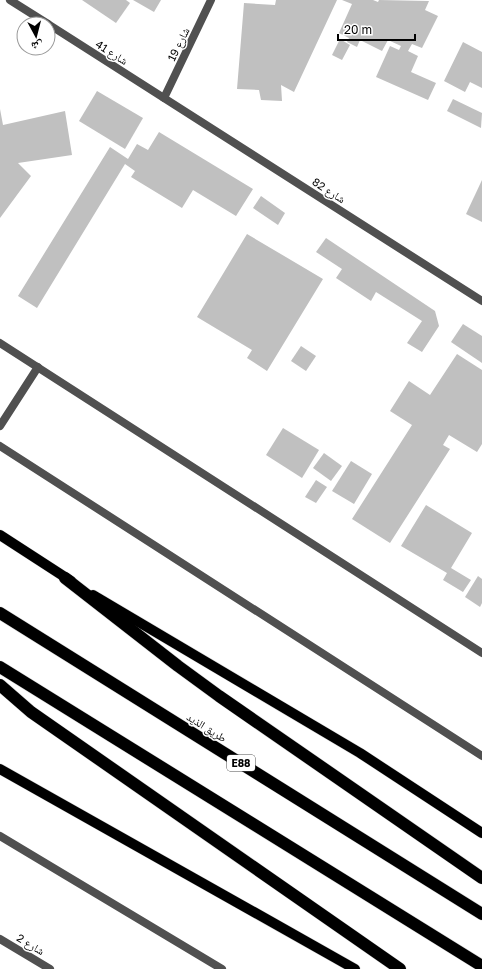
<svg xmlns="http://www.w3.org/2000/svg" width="482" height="969" font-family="'Golos Text','Noto Naskh Arabic',sans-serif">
<rect width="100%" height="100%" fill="#fff"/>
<g fill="#c0c0c0">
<polygon points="82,0 126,0 130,3 116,23"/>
<polygon points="133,0 161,0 154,12"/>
<polygon points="276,0 337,0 294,92 281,85 282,101 261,100 259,90 237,89 244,3 275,5"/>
<polygon points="342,0 373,0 378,2 379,0 429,1 425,10 438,16 422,48 412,44 408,51 418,56 411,72 436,83 428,100 376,77 390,46 399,50 401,46 388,40 382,51 360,40 357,47 347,42 349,38 339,33 352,4"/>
<polygon points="340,39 350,45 342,60 332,55"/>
<polygon points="463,42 482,52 482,88 470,82 465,92 444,81"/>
<polygon points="97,91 143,118 125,149 79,121"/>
<polygon points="453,99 482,113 481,128 447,111"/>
<polygon points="0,109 3,125 65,111 72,155 18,163 31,176 0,218"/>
<polygon points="159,132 253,189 236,216 193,190 182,208 131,177 135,171 125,164 37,308 18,296 110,147 128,159 137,144 148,150"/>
<polygon points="482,180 482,222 466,214"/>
<polygon points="261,196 285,213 278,225 253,208"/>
<polygon points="247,234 323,279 267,371 247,358 252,350 197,317"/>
<polygon points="326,238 435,311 439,326 422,352 407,343 422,321 376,292 371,301 336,278 342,269 316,252"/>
<polygon points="463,324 482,336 482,363 451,342"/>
<polygon points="301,346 316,356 306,371 291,361"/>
<polygon points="457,354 482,370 482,444 477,452 449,435 443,445 450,449 390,543 352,519 412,425 390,411 409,381 430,395"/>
<polygon points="283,428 319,450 302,478 266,455"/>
<polygon points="324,453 342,466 331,481 313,468"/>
<polygon points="351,461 372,474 354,504 332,491"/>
<polygon points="316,480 327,487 316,503 305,497"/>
<polygon points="426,505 472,533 451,568 471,580 463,592 443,580 447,573 401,546"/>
<polygon points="478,576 482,579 482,603 480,607 465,597"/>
</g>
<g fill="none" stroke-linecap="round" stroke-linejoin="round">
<defs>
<g id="primary">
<polyline points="0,535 71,581"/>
<polyline points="93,595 360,753 482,833"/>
<polyline points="0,769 355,969"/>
</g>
<g id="highway">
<polyline points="65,578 178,666 219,696 482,878"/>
<polyline points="0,613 482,914"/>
<polyline points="0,667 482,966"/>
<polyline points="0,685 31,712 400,969"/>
</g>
</defs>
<use href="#primary" stroke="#dbdbdb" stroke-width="11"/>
<use href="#highway" stroke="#dbdbdb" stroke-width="13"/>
<g stroke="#505050" stroke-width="8">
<polyline points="10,0 48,24"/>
<polyline points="48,24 482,301"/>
<polyline points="164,98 211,0"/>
<polyline points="0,343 482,653"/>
<polyline points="0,426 38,367"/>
<polyline points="0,446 482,756"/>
<polyline points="0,836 222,969"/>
<polyline points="0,939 50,969"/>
</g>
<use href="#primary" stroke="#000" stroke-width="10"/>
<use href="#highway" stroke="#000" stroke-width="12"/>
</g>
<g text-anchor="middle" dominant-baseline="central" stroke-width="3" stroke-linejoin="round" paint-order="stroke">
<rect fill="#fff" stroke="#4c4c4c" stroke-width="1" x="227" y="755" width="28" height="16" rx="3"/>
<g font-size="10" font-weight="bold" fill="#000">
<text x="241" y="763">E88</text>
</g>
<g font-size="11" fill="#000" stroke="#fff">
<text transform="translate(178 44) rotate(-64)">شارع 19</text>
<text transform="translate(112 52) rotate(32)">شارع 41</text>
<text transform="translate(329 190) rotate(33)">شارع 82</text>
<text transform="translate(207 727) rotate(32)">طريق الذيد</text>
<text transform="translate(31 944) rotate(31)">شارع 2</text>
</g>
</g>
<g transform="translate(36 36) rotate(173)"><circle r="19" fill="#ffffff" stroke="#999999"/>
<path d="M0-3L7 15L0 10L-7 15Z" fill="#000000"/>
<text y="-6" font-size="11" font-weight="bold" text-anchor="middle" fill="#000000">ش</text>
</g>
<path d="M338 34v6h77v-6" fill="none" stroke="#000000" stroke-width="2"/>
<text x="344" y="34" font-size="12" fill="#000000" stroke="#ffffff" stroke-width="3" paint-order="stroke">20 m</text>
</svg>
